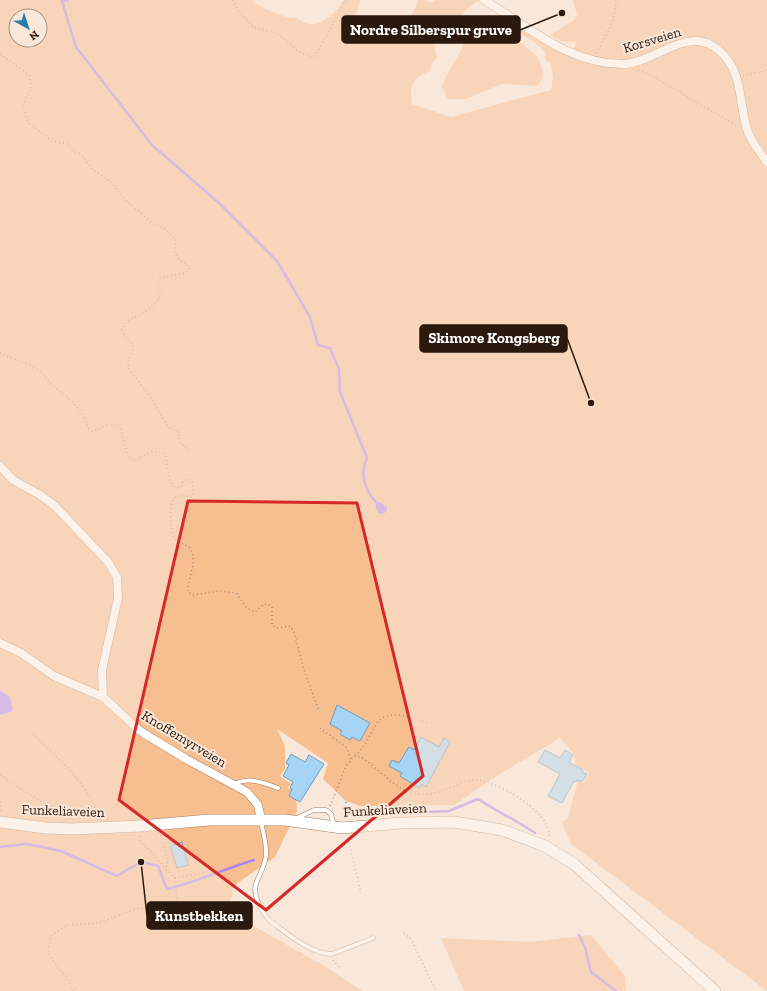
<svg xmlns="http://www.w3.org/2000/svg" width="767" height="991" font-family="'Zilla Slab',serif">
<rect width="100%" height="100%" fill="#f9e7d9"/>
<g fill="#f7be90" fill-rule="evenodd">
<path d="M0,0H251C263,9 276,13 289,18C297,16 299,21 306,23C321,29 337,11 344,0H360L355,20C361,23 367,28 372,29C390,36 415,18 418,0H425L431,3L436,0H478L480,2H475L460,16L446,22L440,27L434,44L437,58L432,63L431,70C412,79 409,83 412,104L451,117L551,90L553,78L551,63C546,61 544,58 545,52C532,36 508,32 497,14L570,55L577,42L560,41L550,35L574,20L577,15L573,0H767V991L571,844L562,822L568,818L578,780L583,783L589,773L576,765L573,753L560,738L495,777L454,805L361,806L346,801L323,779L328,763L277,729L285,746V769L280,776L291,784L288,788L296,792L297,811L275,857L235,885L230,903L252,925L321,964L362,991H0V715L13,711L10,697L0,690ZM16,16H40V40H16Z"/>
<path d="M478,19L521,43L538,57L544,75L537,86L502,84L466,99H448L442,87C447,71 457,60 463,45L458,35L460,28Z"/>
<polygon points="591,935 625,976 626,991 464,991 441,938 529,942"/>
</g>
<g fill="#af84f5">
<polygon points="375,501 381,503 387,507 387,511 383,514 378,513 376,508"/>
<polygon points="0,690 10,697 13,711 0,715"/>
</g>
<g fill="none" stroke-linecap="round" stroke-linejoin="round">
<g stroke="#af84f5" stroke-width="2.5">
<path d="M68,0L62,1L76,47L152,145L219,203L277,261L310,317L318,345L330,348L339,369L340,392L367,458C360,472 364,489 375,501"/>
<path d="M355,815L449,811L478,799C496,811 516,820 535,833"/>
<path d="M0,847L27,844L61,851L117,876L141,862L158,866L167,889C197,882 224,869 254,860"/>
<polyline points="579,935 585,947 591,972 616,991"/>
</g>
</g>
<g fill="#a6d4f4" stroke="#709ebe">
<polygon points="337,705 370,723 360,741 352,737 350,740 340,734 342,731 330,724"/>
<polygon points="421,737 439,747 444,738 450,742 426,787 422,784 419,788 400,776 402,773 389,766 392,760 399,763 409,747 414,750"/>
<polygon points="545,750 560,758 565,750 573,755 569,762 583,770 582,772 587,774 582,782 577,780 576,782 574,781 562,803 548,796 560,774 538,762"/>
<polygon points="291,754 305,762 309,755 324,764 300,802 289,796 292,789 290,788 293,782 283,776 289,765 286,763"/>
<polygon points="182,842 188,865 177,868 170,846"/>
</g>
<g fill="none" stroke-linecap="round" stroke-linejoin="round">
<defs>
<g id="service">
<path d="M234,784C249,776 263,783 278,788"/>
<polyline points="297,818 314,810 326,810 331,814 334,826"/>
<path d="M261,822C263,832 267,845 266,855C265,867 259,874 256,884C252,896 263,913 270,921C287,933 310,954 332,954L373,938"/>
</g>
<g id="minor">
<path d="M484,0C528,26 568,64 622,64C658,64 693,16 727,59C742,78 740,107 747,129C750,141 760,152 767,162"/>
<polyline points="0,466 13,480 40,495 55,506 108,562 117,577 118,598 102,670 103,697"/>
<polyline points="0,643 21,653 54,676 103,697 140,731 186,759 247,792 258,805 261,819"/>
</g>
<polyline id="tertiary" points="0,822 46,828 72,829 141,826 209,820 285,820 342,828 401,823 454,822 502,830 545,846 574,864 715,991"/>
</defs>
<use href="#service" stroke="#a77d5d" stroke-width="5"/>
<use href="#minor" stroke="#a77d5d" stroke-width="9"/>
<use href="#tertiary" stroke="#a77d5d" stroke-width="12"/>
<g stroke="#a18f82" stroke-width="1.5" stroke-dasharray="1 3" stroke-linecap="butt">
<polyline points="233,0 237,9 253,27 277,33 299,52 311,57 315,56 346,0"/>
<path d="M596,53C606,36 616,20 616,0"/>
<path d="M0,54L29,75L32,88L27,95L23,106L28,122L52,141L68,144L73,151L81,154L93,170L112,182L121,196L153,224L166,229L175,239L176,243L174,251L180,261L187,264L189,268V271L185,273L160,278L158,281L160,286V298C155,303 150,309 145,312C135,318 126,318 122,330L127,340L132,343L133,350L128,360L129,369L152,399L165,422L171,429L178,432L180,437L179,441L191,453"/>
<polyline points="638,70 649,74 737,126"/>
<polyline points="743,76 767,70"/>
<path d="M0,353C12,359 26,362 37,369C44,373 46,379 51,384C68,399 81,405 88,428L92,431C102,429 111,420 120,427L128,457L136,461C145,454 153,449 165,454C169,466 166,480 176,488L181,487L183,481L188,479L192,482L194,495C188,498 182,494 176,497C168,501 170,533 175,539C181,545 191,544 193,555C195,566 187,582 188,592L193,595L221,591L236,593L247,608L255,612L264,604H267L272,607V625L276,628L290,626L294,632L304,670L319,711"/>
<polyline points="320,728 347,748 351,759"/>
<path d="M33,734C57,758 90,784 98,819"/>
<path d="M355,756C366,746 370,734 378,722C389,708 415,719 429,723"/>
<polyline points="0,775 41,802 68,813 97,817"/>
<polyline points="0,798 1,813"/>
<path d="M330,806L346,766L355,756L361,757C378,768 391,786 410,792C427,798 442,791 457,785C462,783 467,780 472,780C493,778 553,812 549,837"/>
<polyline points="344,819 346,801"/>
<polyline points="161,835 168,860 166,870 175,878 177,904 188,904 237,916 242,921"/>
<polyline points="140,836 140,842 153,853 166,870"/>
<polyline points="348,838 361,893"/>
<polyline points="175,878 198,874 207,871"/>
<polyline points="404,933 411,939 436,991"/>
<polyline points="333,960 341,969"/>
<polyline points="73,991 66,975 59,970 48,952 51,936 67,925 98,923 139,908 167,913 173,910 177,904"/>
</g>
<use href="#service" stroke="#fff" stroke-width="4"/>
<use href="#minor" stroke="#fff" stroke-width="8"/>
<use href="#tertiary" stroke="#fff" stroke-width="11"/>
</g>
<path d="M0 0H767V991H0ZM188,501L357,503L423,776L266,910L119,800Z" fill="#f9e7d9" fill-opacity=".55" fill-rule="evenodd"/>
<path fill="none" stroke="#d62828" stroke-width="3" stroke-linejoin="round" d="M188,501L357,503L423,776L266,910L119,800Z"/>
<g text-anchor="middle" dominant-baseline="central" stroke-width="4" stroke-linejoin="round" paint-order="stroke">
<g font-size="14" fill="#2a190c" stroke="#f9e7d9">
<text transform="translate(652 40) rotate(-17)">Korsveien</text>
<text transform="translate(184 739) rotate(31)">Knoffemyrveien</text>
<text transform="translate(385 810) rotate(-3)">Funkeliaveien</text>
<text transform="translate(63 811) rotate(2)">Funkeliaveien</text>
</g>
</g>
<path fill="none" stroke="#2a190c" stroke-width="1.5" d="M562 13L520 30M591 403L567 338M141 862L147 916"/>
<g fill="#2a190c" stroke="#f9e7d9" stroke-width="1.5">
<circle cx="562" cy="13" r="4"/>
<circle cx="591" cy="403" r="4"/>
<circle cx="141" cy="862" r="4"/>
</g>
<g fill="#2a190c" stroke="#2a190c" stroke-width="1.5">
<rect x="342" y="16" width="178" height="27" rx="4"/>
<rect x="420" y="325" width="147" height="27" rx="4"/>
<rect x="147" y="902" width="105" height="27" rx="4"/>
</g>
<g font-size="15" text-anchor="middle" font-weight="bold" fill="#fff">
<text x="431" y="35">Nordre Silberspur gruve</text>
<text x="494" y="343">Skimore Kongsberg</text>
<text x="199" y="921">Kunstbekken</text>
</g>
<g transform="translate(28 28) rotate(141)"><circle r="19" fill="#f9e7d9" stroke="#a69587"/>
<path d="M0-3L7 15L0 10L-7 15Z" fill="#2a7bac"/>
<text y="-6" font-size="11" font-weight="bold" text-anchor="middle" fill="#2a190c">N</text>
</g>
</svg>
